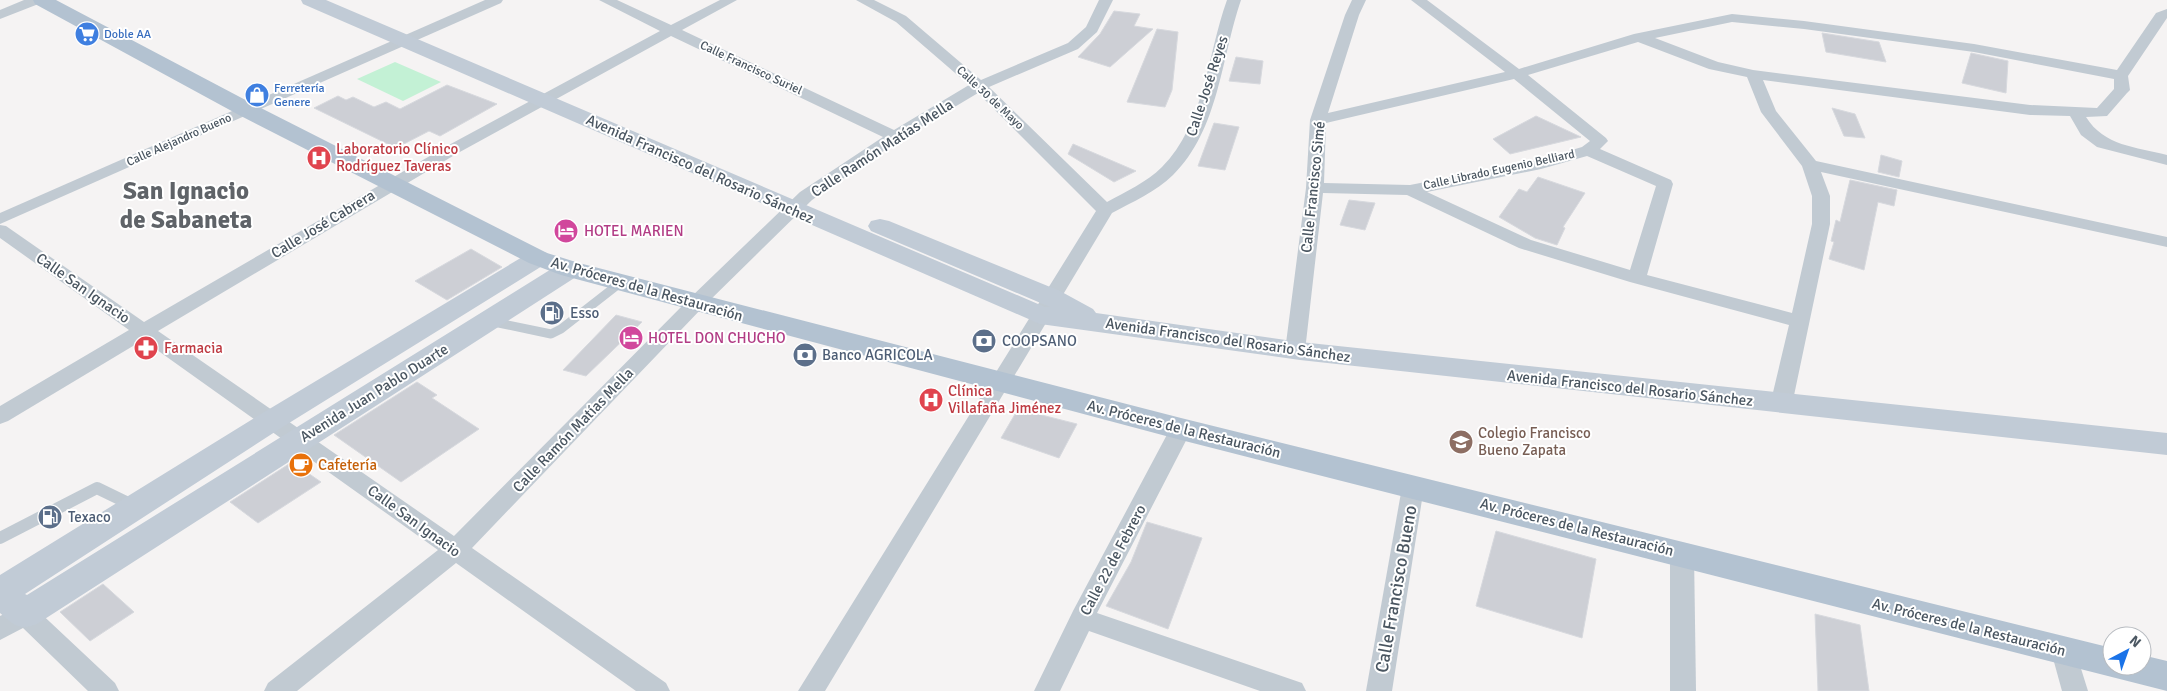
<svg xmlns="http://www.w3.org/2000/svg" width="2167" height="691" font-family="Signika,sans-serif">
<rect width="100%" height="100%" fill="#f5f3f3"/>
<polygon fill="#c3f1d5" points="395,62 441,82 403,101 357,79"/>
<g fill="#cdcfd5" stroke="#d7d9de">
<polygon points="1114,11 1140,14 1134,26 1153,29 1110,67 1078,57 1100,34"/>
<polygon points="1157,29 1178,32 1172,90 1165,107 1127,102"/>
<polygon points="1822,33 1879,42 1886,62 1826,52"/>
<polygon points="1971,53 2008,61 2006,93 1962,83"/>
<polygon points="1236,57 1263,61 1260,84 1229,81"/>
<polygon points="447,85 497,104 440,136 429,131 396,148 314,108 338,96 346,100 353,97 374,107 386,102 400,109"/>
<polygon points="1832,108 1855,114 1865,138 1844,136"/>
<polygon points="1536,116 1581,137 1510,154 1493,139"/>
<polygon points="1214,123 1239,127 1225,170 1198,166"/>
<polygon points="1073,144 1136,171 1114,182 1068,154"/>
<polygon points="1881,155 1902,161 1899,177 1878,172"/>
<polygon points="1538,177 1585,193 1563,227 1565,228 1557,245 1535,238 1499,217 1519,189 1527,192"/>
<polygon points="1850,180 1897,190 1894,206 1878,202 1864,270 1829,259 1834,242 1831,241 1836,220 1840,222"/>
<polygon points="1349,200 1375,203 1365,230 1340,225"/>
<polygon points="471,249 502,267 447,300 415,281"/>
<polygon points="616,315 642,322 586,376 563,370"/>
<polygon points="417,382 437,395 432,398 479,429 401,482 334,435"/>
<polygon points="1018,409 1077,424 1059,458 1001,438"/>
<polygon points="292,462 321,482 258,523 230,502"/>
<polygon points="1147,522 1202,538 1168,629 1106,606 1131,562"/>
<polygon points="1496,531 1596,559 1582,638 1476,606"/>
<polygon points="103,584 134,612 90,641 60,612"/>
<polygon points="1815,614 1860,625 1869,691 1818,691"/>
</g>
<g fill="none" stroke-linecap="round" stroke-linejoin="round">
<polyline stroke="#c1cad2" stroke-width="9" points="489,321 551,334 561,329 620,283"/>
<polyline stroke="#c1cad2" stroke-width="12" points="0,538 97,488 132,505"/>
<g fill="#c1cad2" fill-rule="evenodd">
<polygon points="24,0 43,0 41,3 0,19 0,10"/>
<polygon points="485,0 503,0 501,3 0,224 0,213"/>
<path d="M599,0H617L671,25L720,0H737L682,30L894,130L969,85L896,22L856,0H874L906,16L981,80L1068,43L1086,27L1099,0H1113L1097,32L1078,49L989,87L1107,202C1125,192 1147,182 1162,167C1205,124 1207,55 1227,0H1241C1221,58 1219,130 1173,175C1156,192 1132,202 1112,213L825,691H798L1096,211L978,93L901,139L812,200L703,307L472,548L666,683L670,691H636L456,563L297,691H264L268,683L438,550L143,340L8,421L0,424V406L129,330L0,238V225L6,226L144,322L447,146L660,31ZM671,36L883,137L800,192L689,299L454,536L158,331L458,153Z"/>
<path d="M1352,0H1366L1359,15L1328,113L1505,72L1411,0H1427L1519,69L1634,34L1732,14L1804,21L1974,44L2117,70L2156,13L2167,9V18L2128,76L2130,90L2127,93L2107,116L2086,117C2104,146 2136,147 2167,155V165L2097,147L2081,135L2070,116L2030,115L1763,80L1776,111L1816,161L2167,237V247L1821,172L1830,196V224L1792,405L1788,410L1781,412L1774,410L1770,405L1789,325L1630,282L1519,248L1407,195L1323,193L1305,351L1302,356L1295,358L1288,356L1285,351L1306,188L1310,120L1345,15ZM1732,22L1804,29L1974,52L2114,79V89L2097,108L2030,105L1753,70L1718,62L1655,38ZM1638,42L1709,69L1747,77L1761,112L1802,166L1812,196V224L1792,313L1647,275L1673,184L1671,180L1600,149L1608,141L1606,138L1528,75ZM1514,79L1590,141L1582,147L1538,160L1410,185L1324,183L1326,123ZM1587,156L1656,186L1630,270L1531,240L1427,192L1541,169Z"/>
<polygon points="1181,421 1189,424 1192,429 1097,613 1302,683 1306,691 1260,691 1089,631 1060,691 1034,691 1073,611 1170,429 1173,424"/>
<polygon points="1413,478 1421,481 1424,487 1392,691 1366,691 1402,487 1405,481"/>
<polygon points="1682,543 1690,546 1694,553 1696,691 1670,691 1670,553 1674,546"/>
<polygon points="25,604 34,607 115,683 119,691 88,691 23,628 0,640 0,616"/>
<polygon points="2064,640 2073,643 2088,691 2062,691 2051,651 2055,643"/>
</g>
<g fill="#c1cbd6" fill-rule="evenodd">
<polygon points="301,0 326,0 1045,307 1050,307 871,231 868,226 871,221 880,219 889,221 1060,291 1093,309 1096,313 1300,342 2167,433 2167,455 1300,360 1040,324 303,4"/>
<path d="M538,250L547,253L551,258L547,263L281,428L25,594L27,595L561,263L570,261L579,263L583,269L579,275L37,624C19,631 14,625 0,613V575L261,414L529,253Z"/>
</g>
<polygon fill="#b3c2d1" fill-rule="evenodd" points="33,0 56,0 255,105 547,253 579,263 1181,418 2112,648 2112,666 2142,666 2142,655 2167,661 2167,691 1181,440 561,275 529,263 239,115 35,4"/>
</g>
<defs>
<symbol id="supermarket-disc" viewBox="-11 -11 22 22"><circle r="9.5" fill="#3f7fe0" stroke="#fff"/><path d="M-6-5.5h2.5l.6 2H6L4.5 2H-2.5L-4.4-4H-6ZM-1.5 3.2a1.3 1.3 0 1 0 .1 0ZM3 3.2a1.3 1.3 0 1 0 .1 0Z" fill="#fff"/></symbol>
<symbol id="shop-disc" viewBox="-11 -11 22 22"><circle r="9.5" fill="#3f7fe0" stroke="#fff"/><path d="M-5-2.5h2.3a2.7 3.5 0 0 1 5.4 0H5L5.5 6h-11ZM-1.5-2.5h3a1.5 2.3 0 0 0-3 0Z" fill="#fff"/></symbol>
<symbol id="hospital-disc" viewBox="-11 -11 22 22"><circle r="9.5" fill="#e0444e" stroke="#fff"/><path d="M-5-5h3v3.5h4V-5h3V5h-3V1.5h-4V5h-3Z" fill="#fff"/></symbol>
<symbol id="hotel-disc" viewBox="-11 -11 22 22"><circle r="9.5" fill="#d1479c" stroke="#fff"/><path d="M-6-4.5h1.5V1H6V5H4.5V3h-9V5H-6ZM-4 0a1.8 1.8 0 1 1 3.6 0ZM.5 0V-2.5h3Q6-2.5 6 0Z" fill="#fff"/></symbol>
<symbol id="fuel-disc" viewBox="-11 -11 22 22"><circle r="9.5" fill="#5c6f8a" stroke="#fff"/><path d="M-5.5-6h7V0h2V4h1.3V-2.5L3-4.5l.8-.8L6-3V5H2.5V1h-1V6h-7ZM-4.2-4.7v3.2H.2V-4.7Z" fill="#fff"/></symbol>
<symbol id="bank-disc" viewBox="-11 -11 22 22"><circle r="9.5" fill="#5c6f8a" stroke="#fff"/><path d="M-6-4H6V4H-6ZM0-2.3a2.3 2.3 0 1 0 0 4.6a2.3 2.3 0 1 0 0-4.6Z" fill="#fff"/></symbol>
<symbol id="pharmacy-disc" viewBox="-11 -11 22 22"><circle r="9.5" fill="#e0444e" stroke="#fff"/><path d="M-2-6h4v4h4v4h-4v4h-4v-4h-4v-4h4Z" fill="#fff"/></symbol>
<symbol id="school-disc" viewBox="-11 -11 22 22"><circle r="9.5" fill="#8d6e63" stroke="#fff"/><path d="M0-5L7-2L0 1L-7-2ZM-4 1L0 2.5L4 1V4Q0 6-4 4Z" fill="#fff"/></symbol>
<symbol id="cafe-disc" viewBox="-11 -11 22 22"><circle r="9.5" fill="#e8710a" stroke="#fff"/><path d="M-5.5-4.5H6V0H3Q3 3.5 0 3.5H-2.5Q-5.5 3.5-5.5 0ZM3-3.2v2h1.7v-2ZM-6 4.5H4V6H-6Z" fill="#fff"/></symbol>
</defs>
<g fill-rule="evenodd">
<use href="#supermarket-disc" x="73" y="20" width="28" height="28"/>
<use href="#shop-disc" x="243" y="81" width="28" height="28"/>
<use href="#hospital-disc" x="305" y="144" width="28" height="28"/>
<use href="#hotel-disc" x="552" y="217" width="28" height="28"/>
<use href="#fuel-disc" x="538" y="299" width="28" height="28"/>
<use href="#hotel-disc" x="617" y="324" width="28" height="28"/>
<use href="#bank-disc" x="970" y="327" width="28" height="28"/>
<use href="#pharmacy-disc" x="132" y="334" width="28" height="28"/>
<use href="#bank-disc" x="791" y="341" width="28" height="28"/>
<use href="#hospital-disc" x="917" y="386" width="28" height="28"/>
<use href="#school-disc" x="1447" y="428" width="28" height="28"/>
<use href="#cafe-disc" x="287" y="451" width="28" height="28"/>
<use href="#fuel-disc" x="36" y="503" width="28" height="28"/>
</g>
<g text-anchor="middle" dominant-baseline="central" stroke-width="4" stroke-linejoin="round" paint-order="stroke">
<g font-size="12" fill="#366cbe" stroke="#fff" text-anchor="start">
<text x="104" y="34">Doble AA</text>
<text x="274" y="88">Ferretería<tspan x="274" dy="14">Genere</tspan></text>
</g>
<g font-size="12" fill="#4a5661" stroke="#fff">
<text transform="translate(751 68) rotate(25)">Calle Francisco Suriel</text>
<text transform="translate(990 98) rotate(43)">Calle 30 de Mayo</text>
<text transform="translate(179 140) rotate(-24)">Calle Alejandro Bueno</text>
<text transform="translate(1499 170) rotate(-12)">Calle Librado Eugenio Belliard</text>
</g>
<g font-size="15" fill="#4a5661" stroke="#fff">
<text transform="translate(1207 86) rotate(-72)">Calle José Reyes</text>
<text transform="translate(882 148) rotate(-33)">Calle Ramón Matías Mella</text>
<text transform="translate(700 169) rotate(24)">Avenida Francisco del Rosario Sánchez</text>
<text transform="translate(1313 187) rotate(-84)">Calle Francisco Simé</text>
<text transform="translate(323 224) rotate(-31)">Calle José Cabrera</text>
<text transform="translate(83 288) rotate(35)">Calle San Ignacio</text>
<text transform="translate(647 289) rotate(16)">Av. Próceres de la Restauración</text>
<text transform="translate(1228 340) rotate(8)">Avenida Francisco del Rosario Sánchez</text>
<text transform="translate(1630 388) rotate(6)">Avenida Francisco del Rosario Sánchez</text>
<text transform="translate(374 393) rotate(-32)">Avenida Juan Pablo Duarte</text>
<text transform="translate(1184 429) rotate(14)">Av. Próceres de la Restauración</text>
<text transform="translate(573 430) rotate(-46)">Calle Ramón Matías Mella</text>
<text transform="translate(414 521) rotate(36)">Calle San Ignacio</text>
<text transform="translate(1577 527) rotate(14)">Av. Próceres de la Restauración</text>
<text transform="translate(1113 560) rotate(-62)">Calle 22 de Febrero</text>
<text transform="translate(1969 627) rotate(14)">Av. Próceres de la Restauración</text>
</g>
<g font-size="15" fill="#be3a42" stroke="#fff" text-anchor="start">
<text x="336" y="149">Laboratorio Clínico<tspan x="336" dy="17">Rodríguez Taveras</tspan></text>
<text x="164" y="348">Farmacia</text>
<text x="948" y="391">Clínica<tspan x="948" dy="17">Villafaña Jiménez</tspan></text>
</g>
<g font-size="15" fill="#b23c85" stroke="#fff" text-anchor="start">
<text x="584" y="231">HOTEL MARIEN</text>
<text x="648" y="338">HOTEL DON CHUCHO</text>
</g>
<g font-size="15" fill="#4e5e75" stroke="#fff" text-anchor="start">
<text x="570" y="313">Esso</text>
<text x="1002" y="341">COOPSANO</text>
<text x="822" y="355">Banco AGRICOLA</text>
<text x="68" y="517">Texaco</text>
</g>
<g font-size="15" fill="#785e54" stroke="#fff" text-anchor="start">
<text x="1478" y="433">Colegio Francisco<tspan x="1478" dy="17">Bueno Zapata</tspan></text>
</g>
<g font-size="15" fill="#c56008" stroke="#fff" text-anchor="start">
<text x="318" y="465">Cafetería</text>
</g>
<g font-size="18" fill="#4a5661" stroke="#fff">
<text transform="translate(1396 589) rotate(-80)">Calle Francisco Bueno</text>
</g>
<g font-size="25" font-weight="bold" fill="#5f6368" stroke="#fff">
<text x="186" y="190">San Ignacio<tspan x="186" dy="29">de Sabaneta</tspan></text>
</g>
</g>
<g transform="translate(2127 651) rotate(41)"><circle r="24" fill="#ffffff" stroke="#b7bbc0"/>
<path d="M0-4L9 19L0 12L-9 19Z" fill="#1a73e8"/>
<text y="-8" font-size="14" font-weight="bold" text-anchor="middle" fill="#4a5661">N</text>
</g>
</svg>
